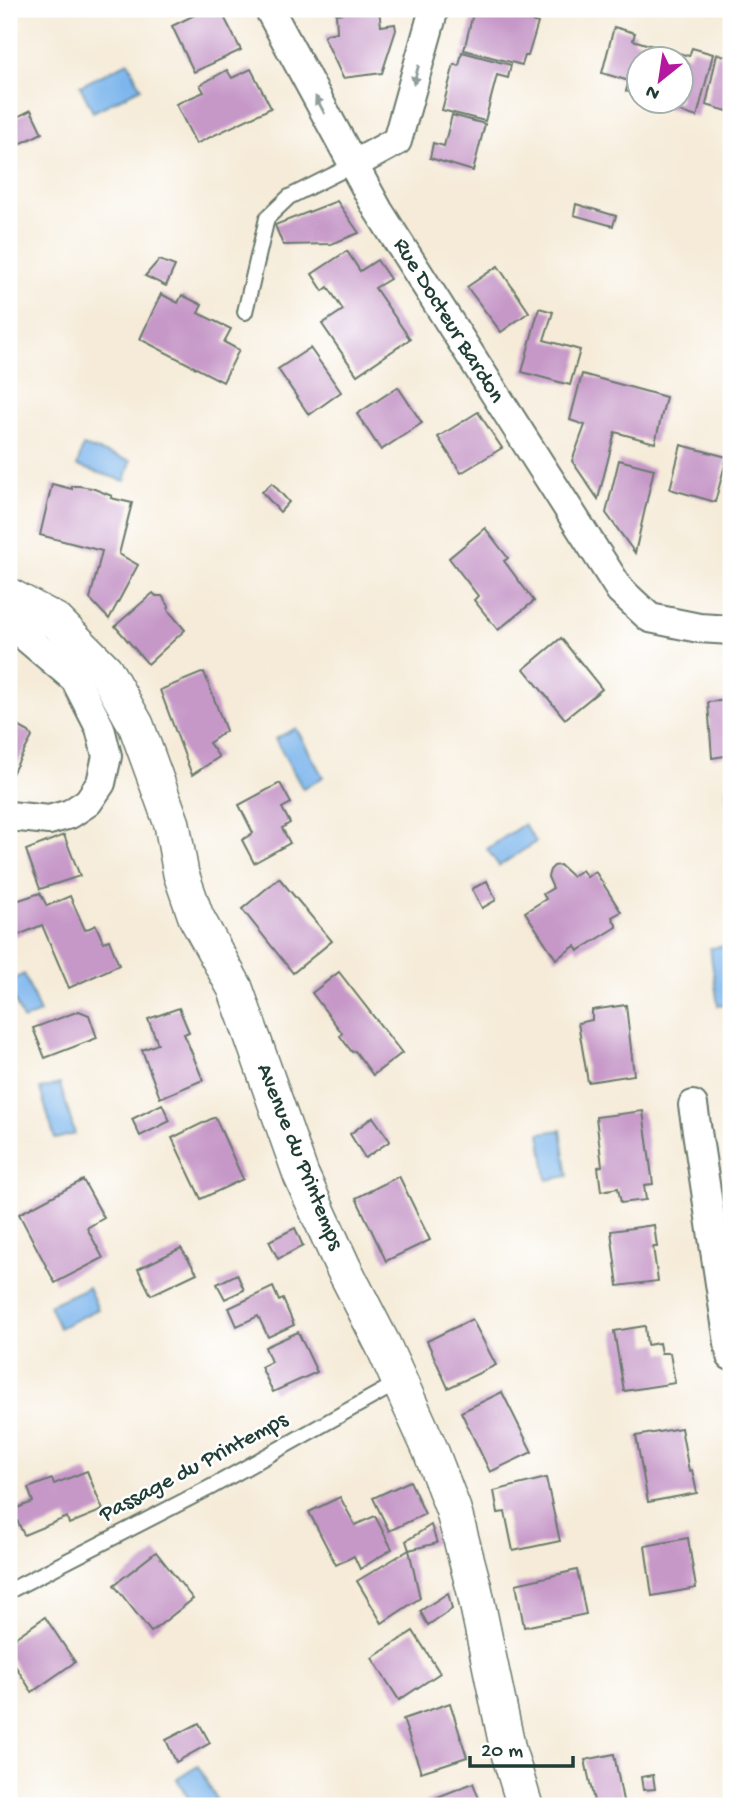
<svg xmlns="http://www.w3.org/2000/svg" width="740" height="1815" font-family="'Gochi Hand',sans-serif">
<rect width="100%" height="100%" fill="#fff"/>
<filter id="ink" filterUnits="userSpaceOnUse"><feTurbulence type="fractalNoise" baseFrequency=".0143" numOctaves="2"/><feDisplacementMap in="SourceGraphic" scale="14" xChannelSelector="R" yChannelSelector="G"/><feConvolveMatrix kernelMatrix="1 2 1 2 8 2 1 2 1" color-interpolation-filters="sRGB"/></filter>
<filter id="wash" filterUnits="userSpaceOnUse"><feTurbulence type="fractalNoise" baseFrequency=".00686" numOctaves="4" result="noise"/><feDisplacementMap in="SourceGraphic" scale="28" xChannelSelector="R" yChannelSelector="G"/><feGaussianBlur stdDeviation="1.57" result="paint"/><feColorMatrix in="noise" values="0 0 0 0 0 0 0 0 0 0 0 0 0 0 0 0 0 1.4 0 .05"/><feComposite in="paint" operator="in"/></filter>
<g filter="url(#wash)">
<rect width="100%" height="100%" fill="#f5ebd8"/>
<g fill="#7bb5ec" stroke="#4d7990" stroke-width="2">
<polygon points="128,62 141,88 93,112 80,86"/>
<polygon points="83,446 131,461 125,481 77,466"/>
<polygon points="296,728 323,777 303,789 275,739"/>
<polygon points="524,824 536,842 499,866 487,849"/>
<polygon points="731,945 731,1004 718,1006 710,948"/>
<polygon points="24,974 40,1013 23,1020 9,987 9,981"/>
<polygon points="60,1084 75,1134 55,1139 40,1089"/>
<polygon points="561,1130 568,1176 547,1180 540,1133"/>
<polygon points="88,1287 98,1309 59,1328 49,1305"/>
<polygon points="198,1766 220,1806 193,1806 177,1779"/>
</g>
<g id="blocks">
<g fill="#c698c8">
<polygon points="207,9 220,9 241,50 194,72 172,26"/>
<polygon points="379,9 381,26 395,24 396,30 382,73 343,78 324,37 327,34 337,32 336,14"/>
<polygon points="474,9 489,9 538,23 528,56 525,56 522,65 464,50"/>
<polygon points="614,27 635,33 633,40 656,47 652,60 638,60 638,95 626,91 629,81 602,73"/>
<polygon points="692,48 713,54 697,117 658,105 660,102 680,102 680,60 663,60 665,49 689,56"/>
<polygon points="462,52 511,65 508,78 497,75 485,121 442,110 454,64 459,66"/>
<polygon points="717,54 731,58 731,112 706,105"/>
<polygon points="251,69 271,108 196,144 176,104 204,92 200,85 227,70 232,78"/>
<polygon points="31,110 42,133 18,145 9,126 9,121"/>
<polygon points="452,115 485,124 473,171 430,158 433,143 444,146"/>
<polygon points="337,201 359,233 331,244 283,245 275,225"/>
<polygon points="576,204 616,216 613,226 574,215"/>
<polygon points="347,251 360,271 377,260 390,279 375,288 410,339 357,375 322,324 343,310 328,287 323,291 312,274"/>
<polygon points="159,260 175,266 166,286 145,276"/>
<polygon points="498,266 529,312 501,332 467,287"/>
<polygon points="161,294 178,303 182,295 202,305 198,313 231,329 224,342 239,350 223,382 140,339"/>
<polygon points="539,308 553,312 544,340 580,350 570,385 522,372"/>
<polygon points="310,348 341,392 309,415 278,369"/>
<polygon points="582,374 666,397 655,443 615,432 598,499 572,461 585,425 570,420"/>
<polygon points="398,387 422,423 381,450 357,414"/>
<polygon points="478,412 502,448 461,473 438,437"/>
<polygon points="681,445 727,457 715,502 670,489"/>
<polygon points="619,460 654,469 635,553 606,513"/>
<polygon points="272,483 289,502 280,512 262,492"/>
<polygon points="52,484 72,489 72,486 79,486 92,488 112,496 111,498 132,503 119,554 138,565 109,619 90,599 102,551 40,535"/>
<polygon points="485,528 508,558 504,561 534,601 498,630 474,600 478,596 449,558"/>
<polygon points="153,593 156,596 162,596 169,606 168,610 185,630 148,664 115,626"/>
<polygon points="561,638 602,689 565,719 524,669"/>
<polygon points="204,672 226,731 209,743 219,757 192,775 160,690"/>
<polygon points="731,700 731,755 712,758 708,702"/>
<polygon points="16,725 29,732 32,737 9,779 9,730"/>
<polygon points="280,783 291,803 282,808 290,823 282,828 290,843 254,863 242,840 253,833 239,805"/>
<polygon points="725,787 731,787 731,837 729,837"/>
<polygon points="64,835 80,876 40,889 26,850"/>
<polygon points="560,865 572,876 582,870 587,877 595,871 621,912 612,917 617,927 578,951 575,946 556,959 525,912 546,899 543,894 553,888 548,877 550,870 554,866"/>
<polygon points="279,878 332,941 293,973 242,909"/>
<polygon points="487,881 496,900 482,908 472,889"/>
<polygon points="40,893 47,906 70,896 85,930 96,925 103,942 109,940 119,965 69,988 42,925 9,939 10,903"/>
<polygon points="339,972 402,1053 373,1075 355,1051 352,1052 340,1036 342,1033 312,993"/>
<polygon points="626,1005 634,1075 588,1082 578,1023 592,1020 592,1010"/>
<polygon points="179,1008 189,1032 184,1034 203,1080 160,1098 142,1050 158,1044 148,1019"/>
<polygon points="79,1011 89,1015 97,1038 45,1058 33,1028"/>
<polygon points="162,1104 170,1121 140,1136 132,1119"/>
<polygon points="643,1111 653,1184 644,1185 646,1200 621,1203 618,1188 601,1191 598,1167 602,1166 596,1117"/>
<polygon points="215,1117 243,1179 201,1199 172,1138"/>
<polygon points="373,1117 390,1141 365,1158 350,1134"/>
<polygon points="399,1176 430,1240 386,1261 356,1198"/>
<polygon points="83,1180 104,1218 87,1228 103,1258 55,1283 19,1214"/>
<polygon points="654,1225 657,1247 653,1247 658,1281 618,1286 611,1231"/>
<polygon points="295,1228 303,1246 278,1259 269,1241"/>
<polygon points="181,1248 197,1273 151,1295 138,1269"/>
<polygon points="237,1274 244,1290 225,1299 217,1284"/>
<polygon points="273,1287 279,1301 283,1299 294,1325 268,1337 258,1316 237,1326 229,1308"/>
<polygon points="472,1319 496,1365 448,1388 427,1341"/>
<polygon points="645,1326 647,1345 659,1343 661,1353 670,1353 675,1383 624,1391 614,1331"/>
<polygon points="298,1332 317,1372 273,1392 261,1367 271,1362 265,1347"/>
<polygon points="502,1392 532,1452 490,1472 461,1412"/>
<polygon points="681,1428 689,1471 692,1470 697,1493 648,1502 636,1436"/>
<polygon points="87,1471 103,1510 69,1524 67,1517 24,1535 12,1510 33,1502 28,1488 52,1479 54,1484"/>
<polygon points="546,1478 560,1541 513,1551 505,1512 498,1513 494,1491"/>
<polygon points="410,1481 425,1514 389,1531 373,1498"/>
<polygon points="340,1497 355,1525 375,1516 392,1549 360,1569 354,1556 336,1565 309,1512"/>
<polygon points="431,1525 437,1543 409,1550 406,1541"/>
<polygon points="688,1538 696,1588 652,1596 645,1546"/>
<polygon points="409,1550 420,1598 382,1623 357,1581"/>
<polygon points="156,1552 193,1599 151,1632 114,1585"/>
<polygon points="577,1570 586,1614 524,1627 516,1584"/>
<polygon points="448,1593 452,1609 428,1625 420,1611"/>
<polygon points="45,1617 75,1662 32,1692 9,1656 9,1642"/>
<polygon points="413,1631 440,1673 399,1700 372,1658"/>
<polygon points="450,1703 467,1757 421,1772 403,1719"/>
<polygon points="199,1723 210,1743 176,1762 166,1740"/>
<polygon points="614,1754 624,1806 595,1806 585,1760"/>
<polygon points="653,1775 655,1789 643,1790 641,1777"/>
<polygon points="473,1783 482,1806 427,1806 425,1802"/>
</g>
</g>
</g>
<g filter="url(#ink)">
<use href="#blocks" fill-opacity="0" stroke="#6a7a6d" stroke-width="2"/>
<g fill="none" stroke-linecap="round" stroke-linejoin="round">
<defs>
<g id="service">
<polyline points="245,312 267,218 289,197 353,165"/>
<polyline points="9,1591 213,1486 399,1382"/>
</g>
<g id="minor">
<polyline points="269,9 378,210 620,590 650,618 699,628 731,630"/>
<polyline points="353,165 397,141 434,9"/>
<polyline points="9,605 15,628 75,679 100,728 107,756 101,783 88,802 70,814 49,820 9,816"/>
<polyline points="693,1105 731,1356"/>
</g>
<polyline id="tertiary" points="9,596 56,621 105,670 136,725 172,824 181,874 196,917 235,988 301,1175 343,1267 383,1345 430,1449 453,1509 474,1588 508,1750 525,1806"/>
</defs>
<use href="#service" stroke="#6a7a6d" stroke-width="18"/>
<use href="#minor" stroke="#6a7a6d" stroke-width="32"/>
<use href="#tertiary" stroke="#6a7a6d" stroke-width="38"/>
<use href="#service" stroke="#fff" stroke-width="14"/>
<use href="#minor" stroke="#fff" stroke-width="28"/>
<use href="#tertiary" stroke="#fff" stroke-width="35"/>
</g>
<defs><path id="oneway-solid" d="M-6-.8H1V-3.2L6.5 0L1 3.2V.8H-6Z" transform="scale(1.75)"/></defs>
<g fill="#8f9e9a">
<use href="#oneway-solid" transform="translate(416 75) rotate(105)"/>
<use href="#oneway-solid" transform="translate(320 105) rotate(-118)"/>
</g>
</g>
<g text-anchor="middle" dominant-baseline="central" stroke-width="5" stroke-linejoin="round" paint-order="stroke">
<g font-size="23" fill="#1f3d34" stroke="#fff">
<text transform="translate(448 321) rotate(58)">Rue Docteur Bardon</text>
<text transform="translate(299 1157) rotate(68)">Avenue du Printemps</text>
<text transform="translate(194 1468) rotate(-28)">Passage du Printemps</text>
</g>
</g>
<rect width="740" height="1815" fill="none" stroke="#fff" stroke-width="35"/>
<g transform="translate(660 80) rotate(210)"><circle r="33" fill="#ffffff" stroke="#a5b1ae" stroke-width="2"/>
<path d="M0-5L12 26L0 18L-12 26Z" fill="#b5179e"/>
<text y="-10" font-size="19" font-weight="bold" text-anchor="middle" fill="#1f3d34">N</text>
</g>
<path d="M470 1756v10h103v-10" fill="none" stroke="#1f3d34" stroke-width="3.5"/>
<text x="481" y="1756" font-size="21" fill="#1f3d34" stroke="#ffffff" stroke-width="5" paint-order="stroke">20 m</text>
</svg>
